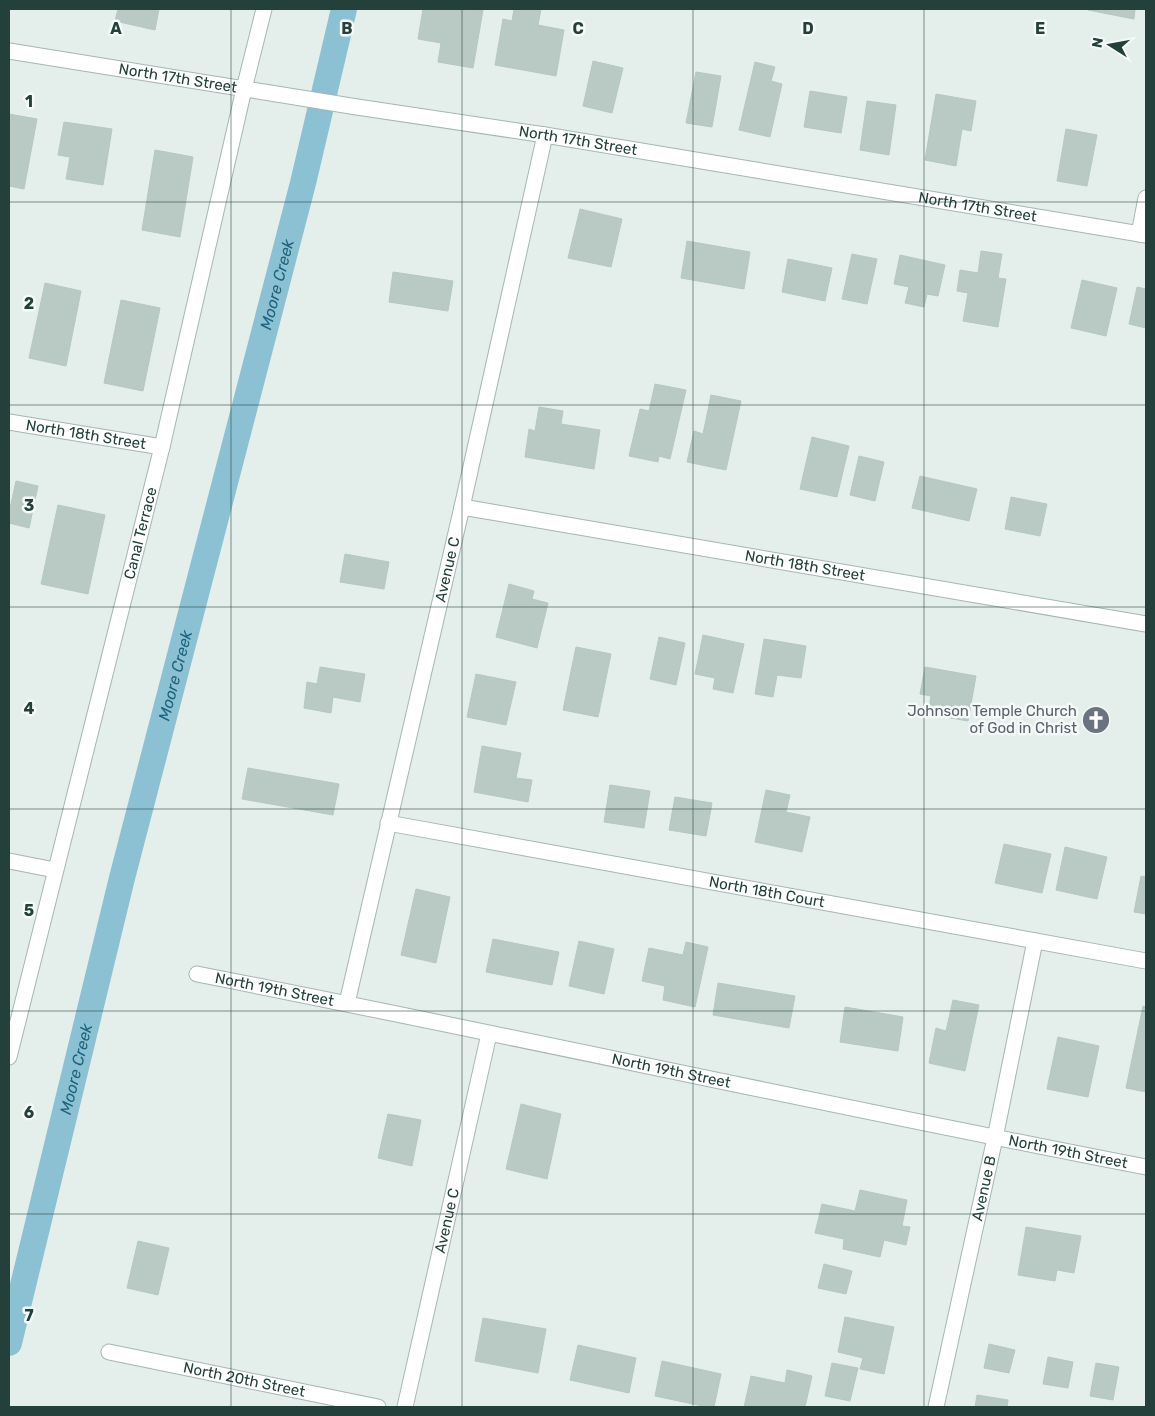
<svg xmlns="http://www.w3.org/2000/svg" width="1155" height="1416" font-family="Rubik,sans-serif">
<rect width="100%" height="100%" fill="#e4eeea"/>
<g fill="none" stroke-linecap="round" stroke-linejoin="round">
<path stroke="#8cc1d3" stroke-width="26" id="s1" d="M9,1343L122,878L303,183L344,9"/>
</g>
<g fill="#b9c9c4" stroke="#b6c8c2">
<polygon points="118,9 159,9 155,30 115,21"/>
<polygon points="423,9 483,10 473,68 438,62 441,43 418,39"/>
<polygon points="514,9 541,9 538,25 564,30 556,76 495,65 503,19 512,21"/>
<polygon points="1089,9 1135,9 1134,19 1088,10"/>
<polygon points="593,61 623,68 612,113 583,106"/>
<polygon points="755,62 775,67 771,81 782,84 770,137 739,130"/>
<polygon points="696,72 721,76 712,127 686,123"/>
<polygon points="810,91 847,97 841,133 804,127"/>
<polygon points="936,94 976,101 971,131 962,129 956,166 925,160"/>
<polygon points="867,101 896,105 889,155 860,150"/>
<polygon points="9,114 37,119 24,189 9,186"/>
<polygon points="64,122 112,129 103,185 66,179 70,157 58,155"/>
<polygon points="1066,129 1097,135 1087,186 1057,181"/>
<polygon points="155,150 193,157 180,237 142,230"/>
<polygon points="580,209 622,219 611,267 568,258"/>
<polygon points="687,241 750,252 744,289 681,278"/>
<polygon points="981,251 1002,254 998,278 1006,279 998,327 963,321 968,293 957,291 960,270 978,273"/>
<polygon points="852,254 877,259 867,304 842,299"/>
<polygon points="900,255 945,265 938,296 927,294 924,307 905,303 909,287 894,284"/>
<polygon points="788,259 832,268 825,301 782,292"/>
<polygon points="393,272 453,281 448,311 389,302"/>
<polygon points="1082,280 1117,288 1106,336 1071,328"/>
<polygon points="45,283 81,291 66,366 29,358"/>
<polygon points="1137,287 1146,289 1146,328 1129,324"/>
<polygon points="121,300 160,308 143,391 104,383"/>
<polygon points="655,384 686,390 670,459 659,456 658,462 629,456 640,409 649,411"/>
<polygon points="711,395 741,401 726,470 687,462 694,431 703,434"/>
<polygon points="539,407 563,411 561,424 600,430 594,469 525,457 529,429 535,431"/>
<polygon points="812,437 849,446 837,497 800,489"/>
<polygon points="859,456 884,462 875,501 850,495"/>
<polygon points="920,476 977,489 969,521 912,508"/>
<polygon points="16,481 38,486 29,528 9,523 9,513"/>
<polygon points="1011,497 1047,504 1040,536 1005,529"/>
<polygon points="58,505 105,515 88,594 41,584"/>
<polygon points="345,554 389,562 384,589 340,582"/>
<polygon points="509,584 534,591 532,599 548,603 537,648 496,637"/>
<polygon points="703,635 744,644 733,693 713,689 715,678 695,674"/>
<polygon points="659,637 685,643 676,685 650,679"/>
<polygon points="764,639 806,646 801,678 777,675 773,697 755,694"/>
<polygon points="576,647 611,654 598,717 563,710"/>
<polygon points="320,667 365,674 360,702 333,697 331,713 304,708 307,682 317,684"/>
<polygon points="925,667 976,676 968,721 928,714 931,696 920,694"/>
<polygon points="476,674 516,682 506,725 467,717"/>
<polygon points="482,746 521,753 516,778 532,780 528,802 474,792"/>
<polygon points="248,768 339,784 333,815 242,799"/>
<polygon points="610,785 650,791 644,828 604,822"/>
<polygon points="766,790 790,795 786,812 810,817 802,852 755,842"/>
<polygon points="675,797 712,803 706,836 669,830"/>
<polygon points="1004,844 1051,854 1042,893 995,883"/>
<polygon points="1065,847 1107,857 1097,899 1056,890"/>
<polygon points="1141,876 1146,877 1146,914 1134,912"/>
<polygon points="416,889 450,897 436,963 401,955"/>
<polygon points="493,939 559,952 552,985 486,972"/>
<polygon points="579,941 614,949 604,994 569,986"/>
<polygon points="686,942 708,947 695,1007 663,1000 665,986 642,981 649,948 683,955"/>
<polygon points="718,983 795,996 789,1028 713,1015"/>
<polygon points="953,1000 979,1005 965,1071 929,1063 936,1028 946,1031"/>
<polygon points="1143,1006 1146,1007 1146,1092 1126,1088"/>
<polygon points="845,1007 903,1017 898,1051 840,1042"/>
<polygon points="1058,1037 1099,1046 1088,1097 1047,1089"/>
<polygon points="521,1104 561,1114 547,1179 506,1169"/>
<polygon points="388,1114 421,1120 412,1166 378,1158"/>
<polygon points="860,1190 907,1200 902,1226 910,1227 906,1245 884,1240 880,1257 843,1249 844,1239 815,1233 822,1204 855,1211"/>
<polygon points="1026,1227 1081,1236 1074,1273 1057,1270 1055,1281 1018,1275"/>
<polygon points="138,1241 169,1248 158,1295 127,1288"/>
<polygon points="824,1264 852,1271 846,1294 818,1288"/>
<polygon points="845,1317 894,1327 884,1374 860,1369 863,1358 838,1352"/>
<polygon points="483,1318 546,1329 538,1373 475,1361"/>
<polygon points="989,1344 1015,1350 1009,1373 984,1368"/>
<polygon points="578,1345 636,1358 629,1393 570,1380"/>
<polygon points="1048,1357 1073,1362 1068,1388 1043,1384"/>
<polygon points="662,1361 721,1374 714,1407 707,1407 655,1396"/>
<polygon points="832,1363 858,1368 850,1401 825,1396"/>
<polygon points="1096,1363 1119,1367 1113,1400 1090,1396"/>
<polygon points="787,1370 812,1376 805,1407 744,1407 751,1376 785,1383"/>
<polygon points="977,1395 1008,1400 1007,1407 975,1407"/>
</g>
<g fill="none" stroke-linecap="round" stroke-linejoin="round">
<defs>
<g id="minor">
<polyline points="1139,234 1146,198"/>
<path id="s2" d="M9,422L162,447"/>
<path id="s3" d="M462,507L1146,624"/>
<path id="s4" d="M388,823L1146,961"/>
<polyline points="9,861 55,870"/>
<path id="s5" d="M197,974C514,1036 829,1106 1146,1167"/>
<path id="s6" d="M347,1003L462,507L545,135"/>
<path id="s7" d="M9,1057L162,447L244,89L264,9"/>
<path id="s8" d="M109,1352L378,1407"/>
<path id="s9" d="M405,1407L489,1034"/>
<path id="s10" d="M936,1407L995,1138L1035,941"/>
</g>
<g id="tertiary">
<path id="s11" d="M9,51L357,107L545,135L1146,235"/>
</g>
</defs>
<use href="#minor" stroke="#a6b6b2" stroke-width="17"/>
<use href="#tertiary" stroke="#a6b6b2" stroke-width="17"/>
<use href="#minor" stroke="#fff" stroke-width="15"/>
<use href="#tertiary" stroke="#fff" stroke-width="15"/>
</g>
<path fill="none" stroke="#23403b" stroke-width="1" stroke-opacity="0.55" d="M231,9V1407M462,9V1407M693,9V1407M924,9V1407M9,202H1146M9,405H1146M9,607H1146M9,809H1146M9,1011H1146M9,1214H1146"/>
<defs>
<symbol id="church-disc" viewBox="-11 -11 22 22"><circle r="9.5" fill="#6b7280" stroke="#f5faf8"/><path d="M-1.2-6h2.4v3.5h3.3v2.4h-3.3V6h-2.4V-.1h-3.3v-2.4h3.3Z" fill="#fff"/></symbol>
</defs>
<g fill-rule="evenodd">
<use href="#church-disc" x="1080" y="704" width="32" height="32"/>
</g>
<g text-anchor="middle" dominant-baseline="central" stroke-width="5" stroke-linejoin="round" paint-order="stroke">
<g font-size="15" fill="#23403b" stroke="#f5faf8">
<text stroke="none"><textPath href="#s11" startOffset="171">North 17th Street</textPath></text>
<text stroke="none"><textPath href="#s11" startOffset="576">North 17th Street</textPath></text>
<text stroke="none"><textPath href="#s11" startOffset="981">North 17th Street</textPath></text>
<text stroke="none"><textPath href="#s2" startOffset="78">North 18th Street</textPath></text>
<text stroke="none"><textPath href="#s7" startOffset="540">Canal Terrace</textPath></text>
<text stroke="none"><textPath href="#s3" startOffset="348">North 18th Street</textPath></text>
<text stroke="none"><textPath href="#s6" startOffset="445">Avenue C</textPath></text>
<text stroke="none"><textPath href="#s4" startOffset="385">North 18th Court</textPath></text>
<text stroke="none"><textPath href="#s5" startOffset="79">North 19th Street</textPath></text>
<text stroke="none"><textPath href="#s5" startOffset="484">North 19th Street</textPath></text>
<text stroke="none"><textPath href="#s5" startOffset="889">North 19th Street</textPath></text>
<text stroke="none"><textPath href="#s10" startOffset="224">Avenue B</textPath></text>
<text stroke="none"><textPath href="#s9" startOffset="191">Avenue C</textPath></text>
<text stroke="none"><textPath href="#s8" startOffset="138">North 20th Street</textPath></text>
</g>
<g font-size="15" fill="#5b616d" stroke="#f5faf8" text-anchor="end">
<text x="1077" y="711">Johnson Temple Church<tspan x="1077" dy="17">of God in Christ</tspan></text>
</g>
<g font-size="16" font-style="italic" fill="#1c647d" stroke="#f5faf8">
<text stroke="none"><textPath href="#s1" startOffset="1092">Moore Creek</textPath></text>
<text stroke="none"><textPath href="#s1" startOffset="688">Moore Creek</textPath></text>
<text stroke="none"><textPath href="#s1" startOffset="282">Moore Creek</textPath></text>
</g>
</g>
<g font-size="16" text-anchor="middle" font-weight="bold" fill="#23403b" stroke="#f5faf8" stroke-width="5" stroke-linejoin="round" paint-order="stroke">
<text x="116" y="34">A</text>
<text x="347" y="34">B</text>
<text x="578" y="34">C</text>
<text x="808" y="34">D</text>
<text x="1040" y="34">E</text>
<text x="29" y="107">1</text>
<text x="29" y="309">2</text>
<text x="29" y="511">3</text>
<text x="29" y="714">4</text>
<text x="29" y="916">5</text>
<text x="29" y="1118">6</text>
<text x="29" y="1321">7</text>
</g>
<rect width="1155" height="1416" fill="none" stroke="#23403b" stroke-width="20"/>
<g transform="translate(1110 45) rotate(281)" stroke="#f5faf8" stroke-width="4" paint-order="stroke">
<path d="M0-4L9 19L0 12L-9 19Z" fill="#23403b"/>
<text y="-8" font-size="14" font-weight="bold" text-anchor="middle" fill="#23403b">N</text>
</g>
</svg>
